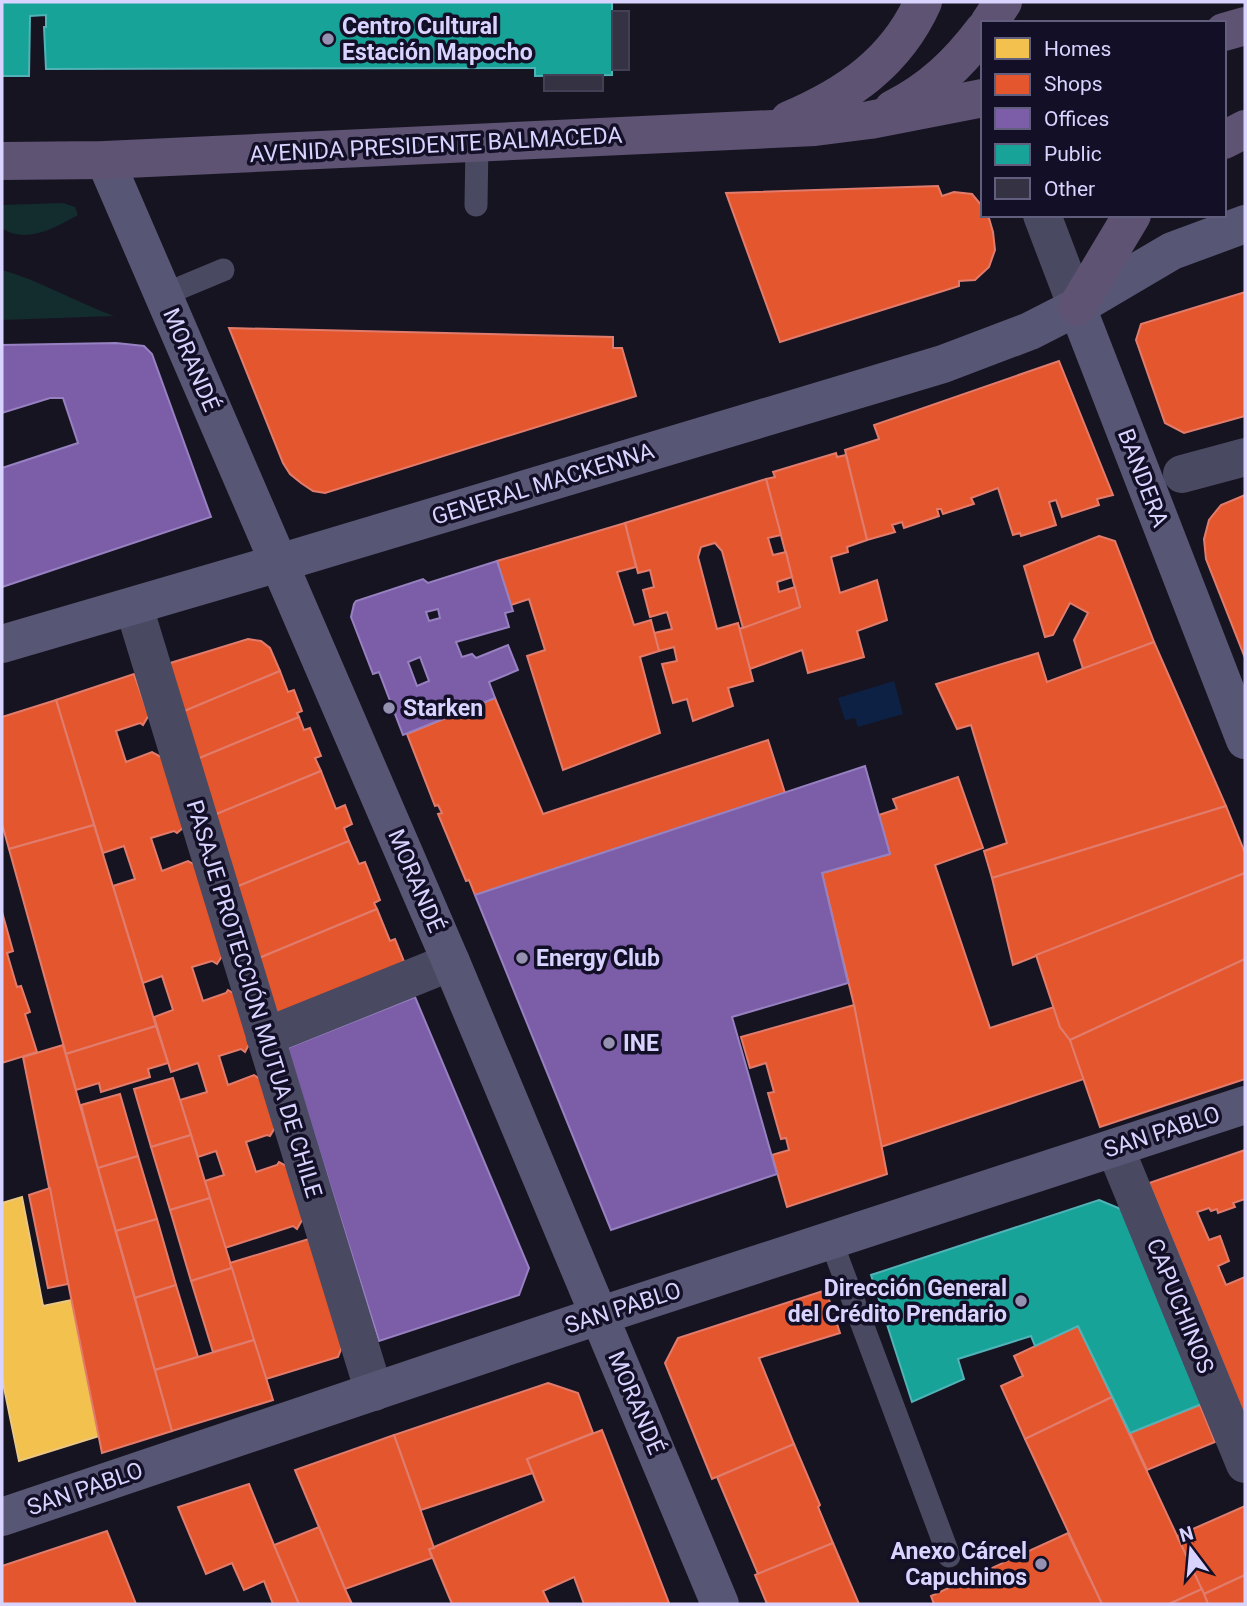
<svg xmlns="http://www.w3.org/2000/svg" width="1247" height="1606" font-family="Roboto,sans-serif">
<rect width="100%" height="100%" fill="#161421"/>
<g fill="#132c2d">
<path d="M63,203L75,207L78,215C56,227 26,245 2,228V205Z"/>
<path d="M2,270C41,281 76,302 114,316L2,320Z"/>
</g>
<polygon fill="#0d2144" points="894,681 903,714 858,727 855,718 845,720 838,698"/>
<polygon fill="#f2c14e" stroke="#eac783" stroke-width="2" points="22,1197 43,1306 72,1300 99,1436 19,1461 2,1378 2,1203"/>
<g fill="#e4572e" stroke="#e17c6d" stroke-width="2">
<polygon points="938,186 942,196 954,192 972,194 983,207 983,215 988,215 993,232 995,250 989,267 975,280 959,281 959,286 780,342 726,193"/>
<polygon points="1245,292 1245,416 1184,433 1165,423 1136,340 1141,324"/>
<polygon points="229,328 613,337 613,348 622,348 636,396 325,493 313,491 301,483 290,474 283,463"/>
<polygon points="1059,361 1113,495 1097,499 1099,505 1062,517 1056,500 1049,502 1056,525 1021,536 1020,533 1013,535 998,488 971,498 974,504 943,514 941,509 937,509 939,516 904,528 902,522 892,525 895,532 867,540 845,450 879,439 874,425"/>
<polygon points="836,453 837,457 846,455 867,540 847,547 848,552 831,557 840,593 877,580 887,620 857,631 864,657 808,673 802,650 750,669 739,629 800,607 766,479 775,477 773,472"/>
<polygon points="766,479 781,535 768,538 773,555 786,552 792,577 777,582 779,592 795,587 800,607 743,628 722,551 715,543 701,547 698,557 717,629 738,623 753,681 728,688 733,706 693,721 687,699 673,703 662,664 677,661 674,647 659,651 654,633 672,629 667,612 650,617 643,590 654,587 650,570 638,573 625,523"/>
<polygon points="1245,495 1245,658 1206,559 1204,539 1209,520 1221,505"/>
<polygon points="625,523 636,567 617,572 634,625 651,620 659,651 640,657 660,733 563,770 527,656 545,650 529,599 511,605 497,561"/>
<polygon points="1099,536 1115,541 1154,642 1083,669 1074,640 1088,613 1070,603 1053,635 1045,637 1024,566"/>
<polygon points="248,639 261,641 270,648 280,671 182,712 167,664"/>
<polygon points="1154,642 1226,806 992,878 984,851 1007,843 971,725 957,729 936,684 1038,653 1047,682"/>
<polygon points="280,671 288,692 294,690 302,711 297,713 299,717 197,759 182,712"/>
<polygon points="134,674 147,711 150,713 143,725 140,723 116,731 126,762 152,752 163,758 183,828 177,833 174,831 151,838 162,871 188,861 199,867 226,950 217,964 212,961 192,967 203,1001 226,993 228,990 238,996 252,1039 245,1052 241,1049 219,1056 228,1085 254,1075 265,1082 277,1124 270,1136 267,1135 246,1142 256,1172 277,1165 279,1162 296,1171 306,1213 297,1229 293,1226 225,1248 205,1181 224,1175 216,1151 198,1157 180,1100 207,1092 198,1063 171,1072 154,1017 173,1010 162,976 143,983 113,886 135,879 124,846 103,853 56,700"/>
<polygon points="495,698 543,814 768,740 785,793 475,895 469,880 466,881 438,814 442,813 438,805 435,806 407,734"/>
<polygon points="56,700 94,825 9,849 2,824 2,717"/>
<polygon points="299,717 304,730 310,728 321,756 315,758 321,771 214,815 197,759"/>
<polygon points="321,771 336,809 345,805 352,824 344,828 349,841 236,887 214,815"/>
<polygon points="958,777 983,848 935,865 990,1028 1054,1007 1060,1027 1070,1040 1084,1079 881,1147 854,1005 822,873 890,854 879,815 897,809 893,799"/>
<polygon points="1226,806 1245,853 1245,873 1013,965 992,878"/>
<polygon points="94,825 156,1026 66,1054 9,849"/>
<polygon points="349,841 359,864 365,862 380,900 374,903 377,909 259,958 236,887"/>
<polygon points="1245,873 1245,959 1070,1040 1060,1027 1036,955"/>
<polygon points="377,909 390,941 395,939 405,964 277,1015 259,958"/>
<polygon points="2,912 13,951 7,953 17,987 21,986 30,1012 25,1014 37,1052 2,1063"/>
<polygon points="1245,959 1245,1079 1100,1127 1070,1040"/>
<polygon points="854,1005 887,1174 787,1207 772,1155 789,1150 786,1138 781,1139 768,1093 774,1092 766,1063 750,1068 741,1037"/>
<polygon points="156,1026 168,1063 148,1069 150,1077 101,1092 99,1083 76,1090 66,1054"/>
<polygon points="63,1045 172,1431 102,1453 23,1057"/>
<polygon points="173,1078 191,1135 151,1147 134,1089"/>
<polygon points="120,1094 138,1156 98,1168 81,1105"/>
<polygon points="191,1135 210,1198 170,1210 151,1147"/>
<polygon points="1245,1150 1245,1199 1233,1203 1235,1207 1218,1213 1217,1209 1211,1211 1209,1208 1197,1212 1209,1240 1220,1236 1229,1261 1218,1266 1226,1285 1245,1277 1245,1417 1149,1183"/>
<polygon points="138,1156 157,1219 116,1231 98,1168"/>
<polygon points="50,1188 68,1284 48,1288 29,1195"/>
<polygon points="210,1198 232,1268 191,1281 170,1210"/>
<polygon points="157,1219 176,1285 135,1298 116,1231"/>
<polygon points="312,1238 344,1342 338,1357 266,1379 230,1263"/>
<polygon points="232,1268 254,1340 213,1352 191,1281"/>
<polygon points="176,1285 198,1357 155,1370 135,1298"/>
<polygon points="826,1290 840,1333 759,1358 794,1444 712,1479 665,1363 678,1338"/>
<polygon points="1078,1326 1112,1397 1025,1439 1001,1386 1023,1376 1014,1356"/>
<polygon points="254,1340 273,1400 172,1431 155,1370"/>
<polygon points="548,1383 578,1393 593,1433 527,1459 533,1473 421,1510 394,1435"/>
<polygon points="1112,1397 1202,1589 1169,1604 1102,1604 1025,1439"/>
<polygon points="1200,1405 1215,1442 1147,1470 1130,1433"/>
<polygon points="602,1430 669,1603 584,1604 574,1577 543,1591 549,1604 452,1604 429,1549 544,1501 527,1459"/>
<polygon points="394,1435 434,1548 429,1549 432,1558 345,1589 295,1470"/>
<polygon points="794,1444 820,1505 818,1507 833,1543 758,1574 717,1477"/>
<polygon points="249,1484 274,1545 299,1604 273,1604 264,1581 244,1590 232,1563 206,1574 178,1507"/>
<polygon points="1245,1506 1245,1575 1204,1594 1192,1568 1201,1564 1197,1555 1188,1559 1177,1536"/>
<polygon points="319,1527 345,1589 352,1604 299,1604 274,1545"/>
<polygon points="107,1531 136,1604 2,1604 2,1566"/>
<polygon points="1068,1533 1102,1604 934,1604 931,1596"/>
<polygon points="833,1543 859,1604 767,1604 755,1575"/>
<polygon points="1245,1575 1245,1604 1208,1604 1204,1594"/>
<polygon points="1202,1589 1208,1604 1169,1604"/>
</g>
<g fill="#7b5ea7" stroke="#9781c1" stroke-width="2" fill-rule="evenodd">
<polygon points="116,343 144,346 152,354 211,517 2,587 2,468 78,443 63,398 50,398 2,413 2,345"/>
<path d="M497,561L513,611L505,613L509,627L456,642L462,657L472,654L476,658L508,645L518,670L489,682L495,698L403,735L379,672L373,674L351,617L354,604L356,601L423,579L428,583ZM438,609L440,618L429,621L426,612ZM420,657L429,681L417,686L408,662Z"/>
<polygon points="865,766 890,854 822,873 848,983 732,1017 777,1174 611,1230 475,895"/>
<polygon points="415,997 529,1268 519,1295 379,1341 287,1048"/>
</g>
<g fill="#17a398" stroke="#51b2b7" stroke-width="2">
<polygon points="2,2 612,2 612,75 535,76 535,68 46,69 44,27 46,27 46,15 30,16 29,76 2,76"/>
<polygon points="1099,1200 1128,1212 1204,1403 1130,1433 1078,1326 1035,1346 1031,1336 958,1359 964,1379 912,1402 871,1275"/>
</g>
<g fill="#343243" stroke="#433f54" stroke-width="2">
<rect x="612" y="11" width="17" height="59"/>
<rect x="544" y="75" width="59" height="16"/>
</g>
<g fill="none" stroke-linecap="round" stroke-linejoin="round">
<g stroke="#4a4962" stroke-width="23">
<polyline points="476,205 477,143"/>
<polyline points="163,295 223,270"/>
<polyline points="831,1241 949,1556"/>
</g>
<g stroke="#4a4962" stroke-width="38">
<polyline points="1042,215 1077,307"/>
<polyline points="1182,474 1245,457"/>
<polyline points="134,607 374,1392"/>
<polyline points="265,1037 451,962"/>
<polyline points="1115,1148 1245,1464"/>
</g>
<g stroke="#575674" stroke-width="38">
<polyline points="105,160 451,962 720,1604"/>
<polyline points="1077,307 1245,740"/>
<polyline points="2,644 279,563 943,364 1030,331 1077,307 1172,251 1245,224"/>
<polyline points="2,1517 577,1323 1245,1105"/>
</g>
<g stroke="#5e5373" stroke-width="38">
<polyline points="989,23 1003,2"/>
<polyline points="1224,32 1245,26"/>
<path d="M893,109C931,90 958,64 983,31"/>
<path d="M789,120C848,95 896,62 923,2"/>
<polyline points="1224,140 1245,129"/>
<polyline points="2,161 105,160 815,127 870,120 983,98"/>
<polyline points="1077,307 1132,215"/>
</g>
</g>
<g fill="#9591b1" stroke="#130f26" stroke-width="2.5">
<circle cx="328" cy="39" r="7"/>
<circle cx="389" cy="708" r="7"/>
<circle cx="522" cy="958" r="7"/>
<circle cx="609" cy="1043" r="7"/>
<circle cx="1021" cy="1301" r="7"/>
<circle cx="1041" cy="1564" r="7"/>
</g>
<g text-anchor="middle" dominant-baseline="central" stroke-width="7" stroke-linejoin="round" paint-order="stroke">
<g font-size="23" font-weight="bold" fill="#d9d4ff" stroke="#130f26" text-anchor="start">
<text x="342" y="26">Centro Cultural<tspan x="342" dy="26">Estación Mapocho</tspan></text>
<text x="403" y="708">Starken</text>
<text x="536" y="958">Energy Club</text>
<text x="623" y="1043">INE</text>
<text x="1007" y="1288" text-anchor="end">Dirección General<tspan x="1007" dy="26">del Crédito Prendario</tspan></text>
<text x="1027" y="1551" text-anchor="end">Anexo Cárcel<tspan x="1027" dy="26">Capuchinos</tspan></text>
</g>
<g font-size="23" fill="#d9d4ff" stroke="#130f26">
<text transform="translate(436 145) rotate(-3)">AVENIDA PRESIDENTE BALMACEDA</text>
<text transform="translate(191 360) rotate(67)">MORANDÉ</text>
<text transform="translate(1143 478) rotate(69)">BANDERA</text>
<text transform="translate(543 484) rotate(-17)">GENERAL MACKENNA</text>
<text transform="translate(416 881) rotate(67)">MORANDÉ</text>
<text transform="translate(254 999) rotate(73)">PASAJE PROTECCIÓN MUTUA DE CHILE</text>
<text transform="translate(1162 1132) rotate(-18)">SAN PABLO</text>
<text transform="translate(1180 1306) rotate(68)">CAPUCHINOS</text>
<text transform="translate(623 1308) rotate(-18)">SAN PABLO</text>
<text transform="translate(636 1403) rotate(67)">MORANDÉ</text>
<text transform="translate(85 1489) rotate(-19)">SAN PABLO</text>
</g>
</g>
<rect width="1247" height="1606" fill="none" stroke="#d9d4ff" stroke-width="7"/>
<rect x="981" y="21" width="245" height="196" fill="#130f26" stroke="#625e7d" stroke-width="2"/>
<rect x="995" y="38" width="35" height="21" fill="#f2c14e" stroke="#625e7d" stroke-width="2"/>
<text x="1044" y="56" font-size="21" fill="#d9d4ff">Homes</text>
<rect x="995" y="74" width="35" height="21" fill="#e4572e" stroke="#625e7d" stroke-width="2"/>
<text x="1044" y="91" font-size="21" fill="#d9d4ff">Shops</text>
<rect x="995" y="108" width="35" height="21" fill="#7b5ea7" stroke="#625e7d" stroke-width="2"/>
<text x="1044" y="126" font-size="21" fill="#d9d4ff">Offices</text>
<rect x="995" y="144" width="35" height="21" fill="#17a398" stroke="#625e7d" stroke-width="2"/>
<text x="1044" y="161" font-size="21" fill="#d9d4ff">Public</text>
<rect x="995" y="178" width="35" height="21" fill="#343243" stroke="#625e7d" stroke-width="2"/>
<text x="1044" y="196" font-size="21" fill="#d9d4ff">Other</text>
<g transform="translate(1191 1550) rotate(344)" stroke="#130f26" stroke-width="5" paint-order="stroke">
<path d="M0-5L12 26L0 18L-12 26Z" fill="#d9d4ff"/>
<text y="-10" font-size="19" font-weight="bold" text-anchor="middle" fill="#d9d4ff">N</text>
</g>
</svg>
